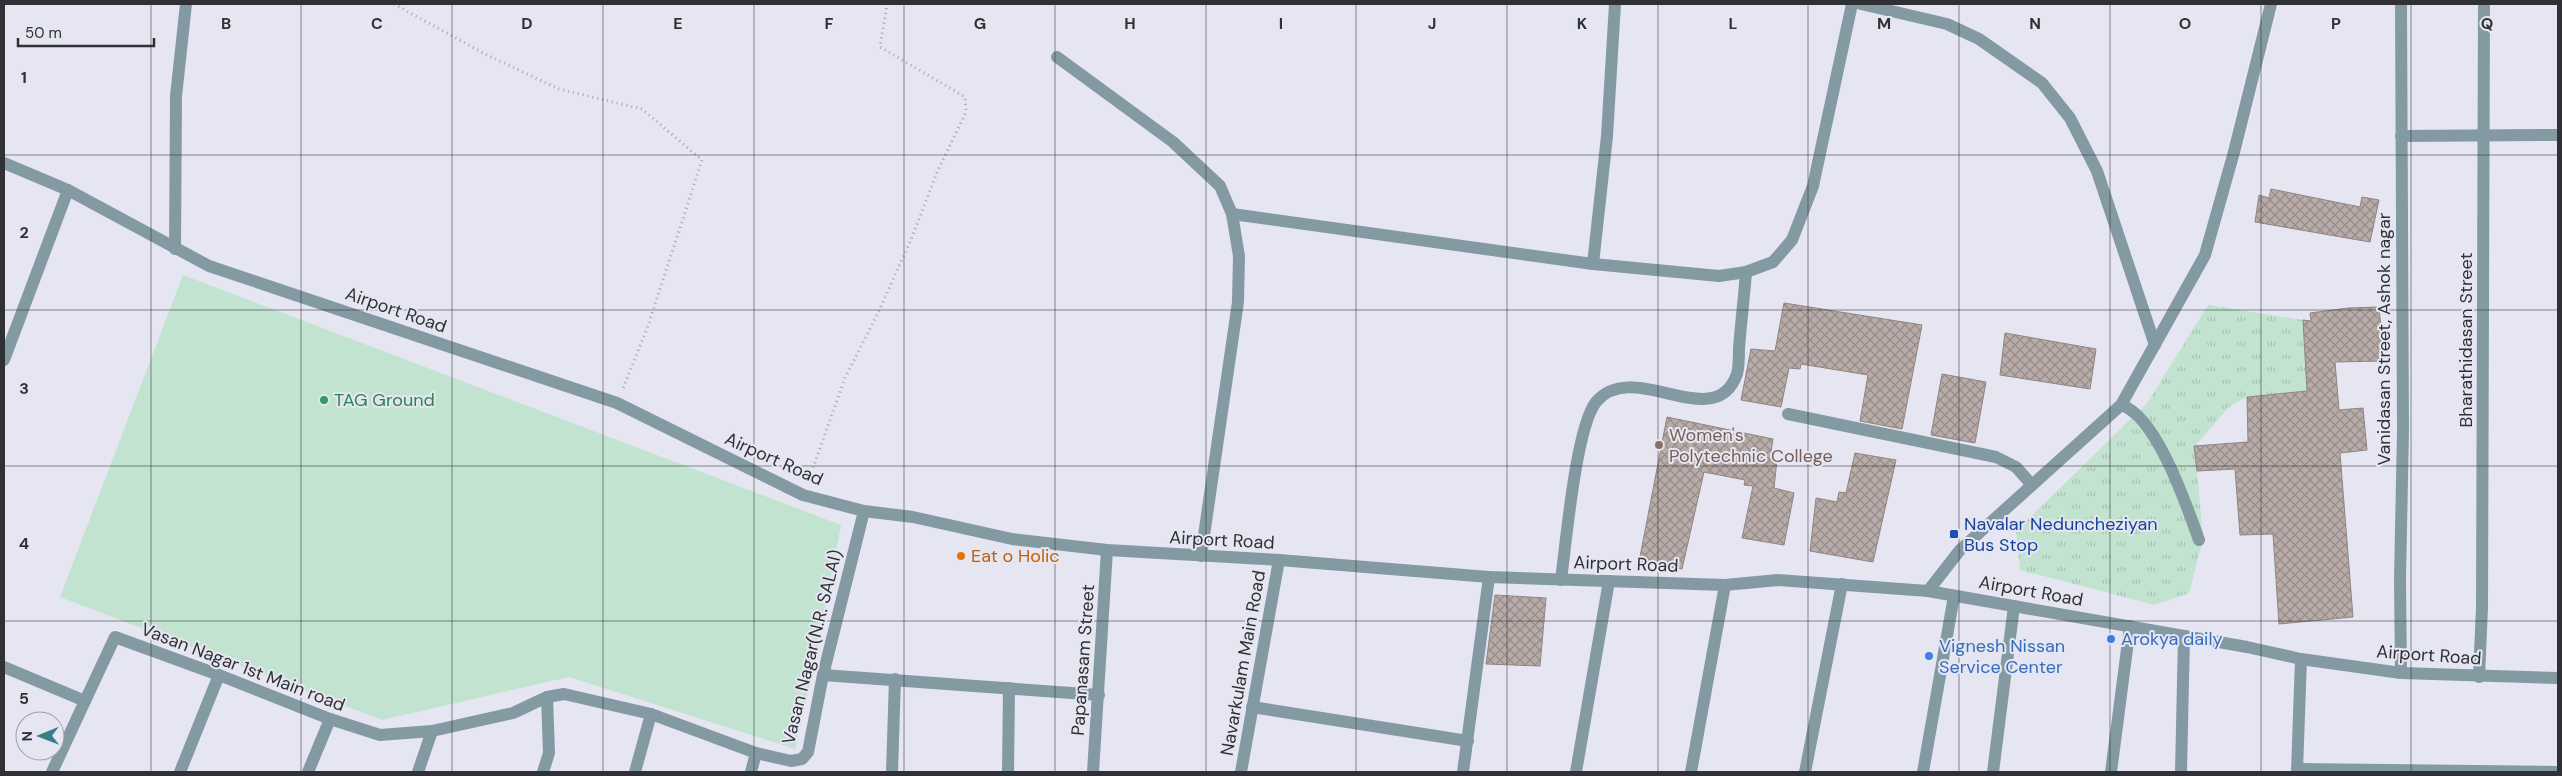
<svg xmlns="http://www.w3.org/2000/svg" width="2562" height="776" font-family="'DM Sans',sans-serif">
<defs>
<pattern id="park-tufts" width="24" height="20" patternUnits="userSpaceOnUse" patternTransform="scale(1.25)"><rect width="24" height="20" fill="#c2e3cf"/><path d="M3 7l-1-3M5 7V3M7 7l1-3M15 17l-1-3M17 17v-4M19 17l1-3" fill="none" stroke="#a7c3b2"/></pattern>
<pattern id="building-cross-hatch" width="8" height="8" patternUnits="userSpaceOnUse" patternTransform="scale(1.25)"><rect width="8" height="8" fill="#b8aba8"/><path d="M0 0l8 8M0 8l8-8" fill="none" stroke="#968c8a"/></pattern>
</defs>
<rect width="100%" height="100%" fill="#e5e6f2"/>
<polygon fill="#c2e3cf" points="183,275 841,525 813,670 795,749 569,677 382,720 60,597"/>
<polygon fill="url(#park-tufts)" points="2208,305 2303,320 2307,391 2247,397 2230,406 2195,446 2203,539 2189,593 2155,605 2020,570 2016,531 2148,402"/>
<g fill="url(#building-cross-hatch)" stroke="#908481">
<polygon points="2271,189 2360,207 2362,197 2379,200 2370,242 2255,222 2259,195 2269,198"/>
<polygon points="1784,303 1922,325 1902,429 1860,421 1868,375 1801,364 1800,369 1789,368 1781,407 1741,400 1751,349 1775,351"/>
<polygon points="2379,307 2384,361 2335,362 2339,410 2363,408 2367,450 2340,453 2353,617 2279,624 2273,534 2240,535 2235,469 2197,471 2194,446 2248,442 2247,397 2307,391 2303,320 2311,321 2310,313 2348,308"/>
<polygon points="2005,333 2096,349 2090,389 2000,375"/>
<polygon points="1942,374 1986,382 1975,443 1931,435"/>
<polygon points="1667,417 1773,439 1770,459 1777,460 1774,488 1794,493 1784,545 1742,538 1753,486 1744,485 1745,480 1704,472 1682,569 1639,562"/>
<polygon points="1855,453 1896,460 1873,562 1810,551 1816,498 1837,502 1839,492 1846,493"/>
<polygon points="1495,595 1546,598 1540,666 1486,664"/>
</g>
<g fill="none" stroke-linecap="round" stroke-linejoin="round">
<g stroke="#a4a5ae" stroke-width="3" stroke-dasharray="1 4" stroke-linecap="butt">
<polyline points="394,4 485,54 559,89 642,109 702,160 648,326 622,391"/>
<polyline points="808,482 845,378 877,315 910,242 938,170 966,112 965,97 880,47 887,4"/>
</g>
<g stroke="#849aa3" stroke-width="12">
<polyline points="1861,4 1947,24 1979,39 2042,83 2070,118 2097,171 2155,345"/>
<polyline points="1057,57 1173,142 1220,186 1232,214 1239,256 1238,302 1201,556"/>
<polyline points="2401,136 2558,135"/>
<polyline points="4,163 68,190 209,266 617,403 803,495 864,511 913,517 1012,539 1107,550 1279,560 1489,577 1725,585 1778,580 1928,591 2247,647 2301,659 2401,673 2558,678"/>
<polyline points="1232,214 1593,264 1719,276 1746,272 1773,262 1792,240 1813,186 1852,4"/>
<polyline points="175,249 176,96 186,4"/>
<polyline points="1593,264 1607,136 1615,4"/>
<polyline points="4,360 68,190"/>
<path d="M2121,405C2157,416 2187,507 2199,540"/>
<polyline points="1788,414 1996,457 2016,467 2032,485"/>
<path d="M1561,580C1566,543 1576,427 1596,402C1633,357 1715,436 1737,374C1739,367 1739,356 1739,348C1741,323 1744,298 1746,272"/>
<polyline points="1928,591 1960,550 2121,405 2205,255 2234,152 2271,4"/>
<polyline points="4,667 85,701 115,637 219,675 330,719 380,735 432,731 513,713 547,697 564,694 651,714 756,753 791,761 802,759 808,752 823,675 864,511"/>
<polyline points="2401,673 2400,579 2403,431 2401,4"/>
<polyline points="823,675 1099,695"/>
<polyline points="2479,677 2482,607 2484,4"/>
<polyline points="1252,707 1468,741"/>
<polyline points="2297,769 2558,772"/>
<polyline points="52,772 85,701"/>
<polyline points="180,772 219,675"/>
<polyline points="308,772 330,719"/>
<polyline points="418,772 432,731"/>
<polyline points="543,772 549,753 547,697"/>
<polyline points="635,772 651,714"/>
<polyline points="751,772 756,753"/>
<polyline points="892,772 895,679"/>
<polyline points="1008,772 1009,688"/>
<polyline points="1093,772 1107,550"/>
<polyline points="1241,772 1279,560"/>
<polyline points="1463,772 1489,577"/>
<polyline points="1576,772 1609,581"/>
<polyline points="1691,772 1725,585"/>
<polyline points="1805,772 1842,584"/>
<polyline points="1923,772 1954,596"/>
<polyline points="1993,772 2014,606"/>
<polyline points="2111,772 2130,626"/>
<polyline points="2181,772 2184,636"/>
<polyline points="2297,772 2301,659"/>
</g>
</g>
<path fill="none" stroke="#303135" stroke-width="1" stroke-opacity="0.55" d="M151,4V772M301,4V772M452,4V772M603,4V772M754,4V772M904,4V772M1055,4V772M1206,4V772M1356,4V772M1507,4V772M1658,4V772M1808,4V772M1959,4V772M2110,4V772M2261,4V772M2411,4V772M4,155H2558M4,310H2558M4,466H2558M4,621H2558"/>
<circle fill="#2e9e5b" stroke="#e5e6f2" stroke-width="2" cx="324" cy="400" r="5"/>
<circle fill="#8d6e63" stroke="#e5e6f2" stroke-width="2" cx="1659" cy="445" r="5"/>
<rect fill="#1a4fb4" stroke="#e5e6f2" stroke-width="2" x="1949" y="529" width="10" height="10" rx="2.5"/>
<circle fill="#e8710a" stroke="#e5e6f2" stroke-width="2" cx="961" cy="556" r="5"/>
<g fill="#3f7fe0" stroke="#e5e6f2" stroke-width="2">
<circle cx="2111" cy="639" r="5"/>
<circle cx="1929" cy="656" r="5"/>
</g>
<g text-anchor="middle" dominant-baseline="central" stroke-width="4" stroke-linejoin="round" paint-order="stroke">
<g font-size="18" fill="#303135" stroke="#e5e6f2">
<text transform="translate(396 310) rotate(19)">Airport Road</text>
<text transform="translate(2384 339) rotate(-90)">Vanidasan Street, Ashok nagar</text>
<text transform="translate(2466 340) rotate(-90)">Bharathidasan Street</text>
<text transform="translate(774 459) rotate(24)">Airport Road</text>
<text transform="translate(1222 540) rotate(3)">Airport Road</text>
<text transform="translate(1626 564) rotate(2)">Airport Road</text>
<text transform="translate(2031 591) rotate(10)">Airport Road</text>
<text transform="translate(812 647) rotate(-76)">Vasan Nagar(N.R. SALAI)</text>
<text transform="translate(2429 655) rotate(4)">Airport Road</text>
<text transform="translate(1083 660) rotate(-86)">Papanasam Street</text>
<text transform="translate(1243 663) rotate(-80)">Navarkulam Main Road</text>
<text transform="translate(243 667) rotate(21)">Vasan Nagar 1st Main road</text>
</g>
<g font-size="18" fill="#27864d" stroke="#e5e6f2" text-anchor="start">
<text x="334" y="400">TAG Ground</text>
</g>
<g font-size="18" fill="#785e54" stroke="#e5e6f2" text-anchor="start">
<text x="1669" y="435">Women's<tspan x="1669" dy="21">Polytechnic College</tspan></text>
</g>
<g font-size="18" fill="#164399" stroke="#e5e6f2" text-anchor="start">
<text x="1964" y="524">Navalar Neduncheziyan<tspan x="1964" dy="21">Bus Stop</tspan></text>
</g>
<g font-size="18" fill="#c56008" stroke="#e5e6f2" text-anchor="start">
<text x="971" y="556">Eat o Holic</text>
</g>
<g font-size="18" fill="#366cbe" stroke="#e5e6f2" text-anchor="start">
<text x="2121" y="639">Arokya daily</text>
<text x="1939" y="646">Vignesh Nissan<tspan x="1939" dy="21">Service Center</tspan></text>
</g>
</g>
<g font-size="16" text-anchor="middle" font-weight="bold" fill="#303135" stroke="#e5e6f2" stroke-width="4" stroke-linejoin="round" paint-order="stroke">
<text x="226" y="29">B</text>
<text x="377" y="29">C</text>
<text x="527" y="29">D</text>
<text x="678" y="29">E</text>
<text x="829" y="29">F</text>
<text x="980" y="29">G</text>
<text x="1130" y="29">H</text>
<text x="1281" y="29">I</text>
<text x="1432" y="29">J</text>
<text x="1582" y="29">K</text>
<text x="1733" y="29">L</text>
<text x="1884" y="29">M</text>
<text x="2035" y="29">N</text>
<text x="2185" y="29">O</text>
<text x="2336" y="29">P</text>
<text x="2487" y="29">Q</text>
<text x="24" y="83">1</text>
<text x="24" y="238">2</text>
<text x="24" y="394">3</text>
<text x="24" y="549">4</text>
<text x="24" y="704">5</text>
</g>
<rect width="2562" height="776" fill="none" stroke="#303135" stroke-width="10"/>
<g transform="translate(40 736) rotate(269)"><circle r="24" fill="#e5e6f2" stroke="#9d9ea6"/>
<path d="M0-4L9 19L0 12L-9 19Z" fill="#388085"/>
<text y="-8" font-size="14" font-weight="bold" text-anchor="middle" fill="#303135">N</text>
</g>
<path d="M18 38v8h136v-8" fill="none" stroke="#303135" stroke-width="2.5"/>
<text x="25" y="38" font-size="15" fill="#303135" stroke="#e5e6f2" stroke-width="4" paint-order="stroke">50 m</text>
</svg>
